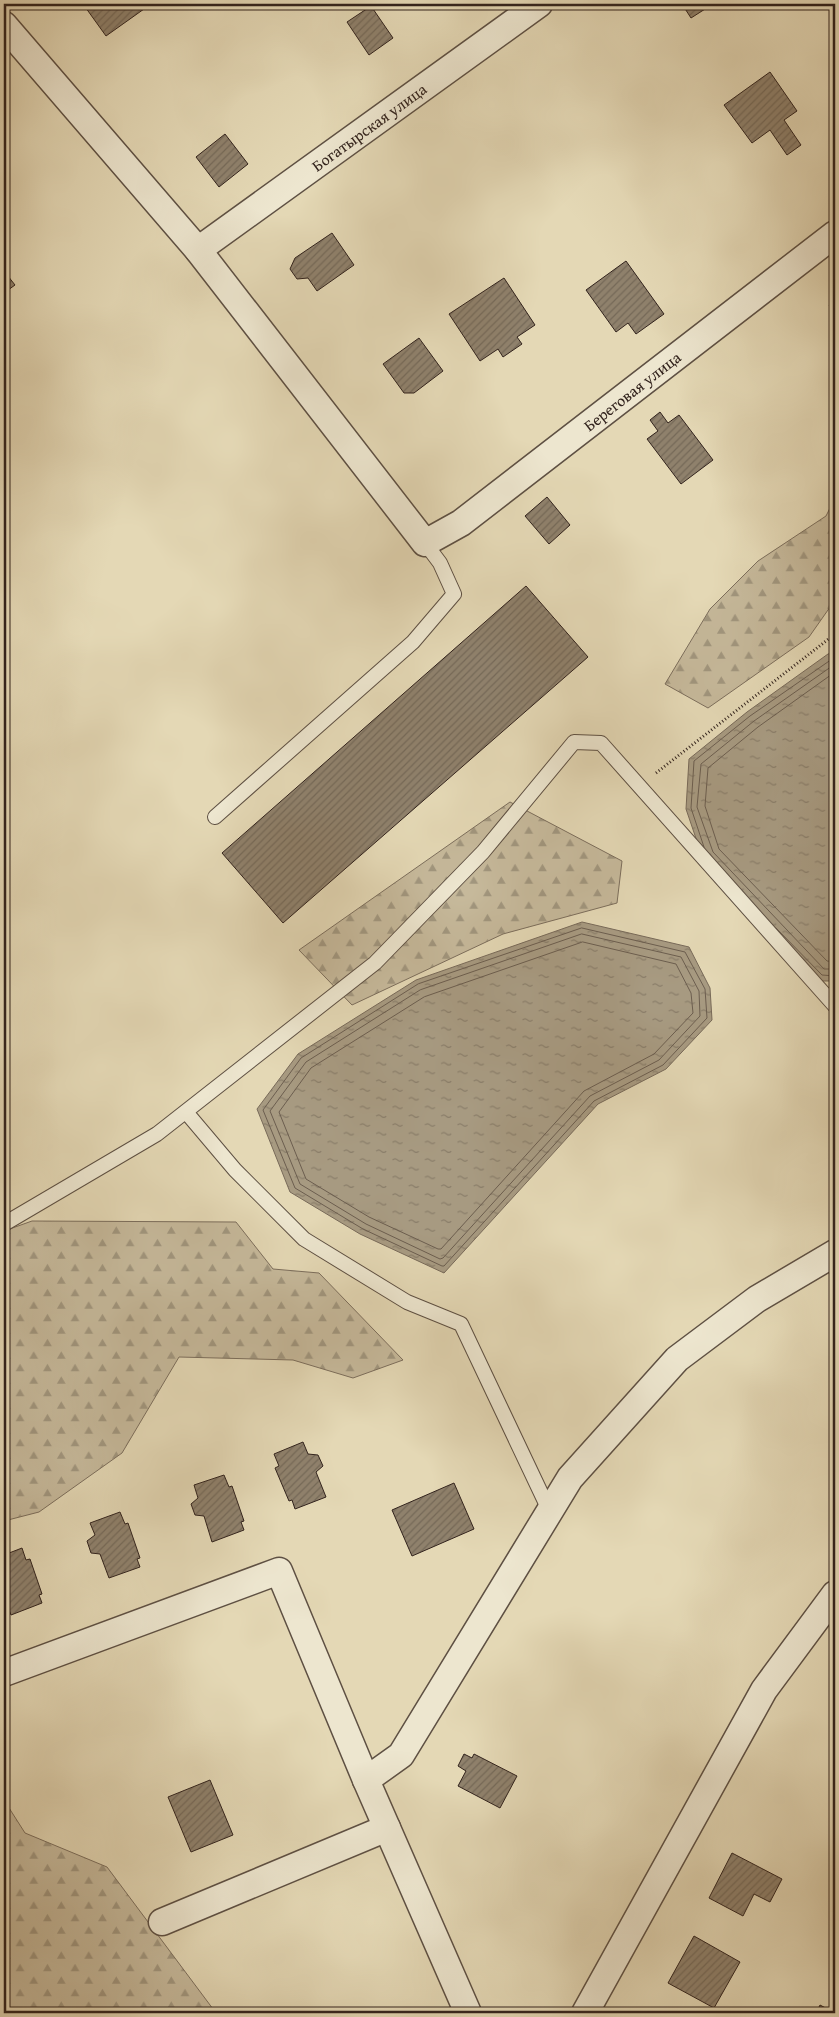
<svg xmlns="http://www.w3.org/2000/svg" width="839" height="2017" font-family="'Gentium Book Plus',serif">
<defs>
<pattern id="forest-firs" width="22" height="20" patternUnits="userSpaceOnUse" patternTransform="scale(1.25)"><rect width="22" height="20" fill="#c6b99b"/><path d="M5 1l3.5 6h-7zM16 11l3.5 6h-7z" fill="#a1967e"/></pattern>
<pattern id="water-ripples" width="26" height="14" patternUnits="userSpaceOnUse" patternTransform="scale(1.25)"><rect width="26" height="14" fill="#a79a81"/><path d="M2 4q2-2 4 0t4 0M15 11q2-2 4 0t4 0" fill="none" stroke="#897d69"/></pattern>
<pattern id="building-hatch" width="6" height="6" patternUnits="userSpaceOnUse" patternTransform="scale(1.25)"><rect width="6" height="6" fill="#8f816c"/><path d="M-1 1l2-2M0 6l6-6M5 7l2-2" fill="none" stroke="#756958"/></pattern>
</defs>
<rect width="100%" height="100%" fill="#e4d8b5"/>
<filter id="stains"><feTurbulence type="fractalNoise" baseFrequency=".004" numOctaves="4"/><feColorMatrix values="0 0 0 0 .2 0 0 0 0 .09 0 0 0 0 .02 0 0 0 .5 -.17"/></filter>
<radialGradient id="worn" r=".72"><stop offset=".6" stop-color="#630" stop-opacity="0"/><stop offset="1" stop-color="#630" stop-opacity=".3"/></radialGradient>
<g fill="url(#forest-firs)" stroke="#7c6e5c">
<polygon points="835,498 835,600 809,637 708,708 665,684 710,609 758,561 826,516"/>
<polygon points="510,802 622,861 617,903 503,934 352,1005 299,950"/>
<polygon points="32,1221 236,1222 273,1269 319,1273 403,1360 353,1378 293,1360 179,1357 122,1453 39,1512 4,1521 4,1231"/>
<polygon points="4,1800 25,1833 107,1867 216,2013 4,2013"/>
</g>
<g fill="url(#water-ripples)" stroke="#786a59">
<polygon points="835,652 835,981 820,981 703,859 686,809 689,759 747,712 828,654"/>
<polygon points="582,922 689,947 710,988 712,1020 666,1069 598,1104 444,1273 360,1234 290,1192 257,1109 298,1054 416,980"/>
</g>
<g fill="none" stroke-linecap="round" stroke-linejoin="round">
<g stroke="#6c5e4f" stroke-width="1">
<polyline points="835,664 754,721 701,764 697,807 713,852 824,969 835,969"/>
<polyline points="835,672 758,727 708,768 705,806 719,849 827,961 835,962"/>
<polyline points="704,847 691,808 694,761 750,716 835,657"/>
<polygon points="582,928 685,952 705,989 707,1018 663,1065 594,1101 444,1266 442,1266 363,1229 295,1188 263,1110 301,1058 418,984"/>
<polyline points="776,928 822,975 835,976"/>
<polygon points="582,934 681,957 699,991 700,1016 659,1060 590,1096 443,1258 440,1259 366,1224 300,1184 270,1111 306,1062 420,990"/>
<polygon points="583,942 676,964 691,993 693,1013 654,1054 584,1091 441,1249 438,1249 369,1217 306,1179 279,1112 311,1068 424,997"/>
</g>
</g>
<g fill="url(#building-hatch)" stroke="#32231d">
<polygon points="83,4 141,4 144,9 106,36"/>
<polygon points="682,4 713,4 691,18"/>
<polygon points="371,6 393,38 369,55 347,22"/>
<polygon points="770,72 797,111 784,120 801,145 787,155 770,130 752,143 724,105"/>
<polygon points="225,134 248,164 219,187 196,157"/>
<polygon points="332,233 354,265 317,291 308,278 297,279 290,269 295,258"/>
<polygon points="626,261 664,314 636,334 628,323 616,332 586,290"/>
<polygon points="4,271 15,285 4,293"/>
<polygon points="504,278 535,325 517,337 522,344 503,357 498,349 480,361 449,314"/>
<polygon points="835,300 835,313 829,305"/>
<polygon points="419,338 443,371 414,393 404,393 383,364"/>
<polygon points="660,412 668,423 679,415 713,460 681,484 647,439 658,431 650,420"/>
<polygon points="547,497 570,525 549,544 525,516"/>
<polygon points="526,586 588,657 283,923 222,853"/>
<polygon points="303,1442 308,1454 318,1455 323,1466 316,1472 326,1497 295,1509 292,1500 289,1501 275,1468 279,1466 274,1454"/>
<polygon points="224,1475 229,1487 232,1486 244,1521 241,1522 244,1530 212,1542 204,1516 195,1515 191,1504 198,1498 194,1485"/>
<polygon points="454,1483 474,1529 412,1556 392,1510"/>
<polygon points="120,1512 125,1524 128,1523 140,1558 137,1559 140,1567 109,1578 100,1554 91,1553 87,1541 95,1535 90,1523"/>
<polygon points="22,1548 26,1560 30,1559 42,1594 39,1595 42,1603 11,1615 4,1596 4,1555"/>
<polygon points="464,1754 472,1758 474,1754 517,1776 500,1808 458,1786 466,1771 458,1766"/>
<polygon points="210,1780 233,1835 191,1852 168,1797"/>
<polygon points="732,1853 782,1879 770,1902 754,1894 743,1916 709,1898"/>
<polygon points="694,1936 740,1962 714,2008 668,1983"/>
<polygon points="820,2005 835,2013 816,2013"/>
</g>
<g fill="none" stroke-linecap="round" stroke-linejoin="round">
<defs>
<g id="service">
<polyline points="215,817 413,642 454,594 440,563 425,543"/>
<polyline points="186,1112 235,1170 304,1239 407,1302 461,1324 550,1512"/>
<polyline points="4,1224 157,1134 375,963 483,852 574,742 601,743 835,1006"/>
</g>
<g id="minor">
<polyline points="4,25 198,250 425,543 461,523 835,234"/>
<polyline points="198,250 539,4"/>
<polyline points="4,1673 279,1571 366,1780 468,2013"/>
<polyline points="366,1780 401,1755 570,1478 677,1359 757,1299 835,1253"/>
<polyline points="162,1922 387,1828"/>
<polyline points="585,2013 764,1690 835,1594"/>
</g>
</defs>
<use href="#service" stroke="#5e5043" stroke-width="16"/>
<use href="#minor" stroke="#5e5043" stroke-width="29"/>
<polyline stroke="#32231d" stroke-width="3" stroke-dasharray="1 2.5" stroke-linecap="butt" points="656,773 835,634"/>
<use href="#service" stroke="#ede6cf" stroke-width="14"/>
<use href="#minor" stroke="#ede6cf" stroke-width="26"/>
</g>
<g text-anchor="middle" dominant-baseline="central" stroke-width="4" stroke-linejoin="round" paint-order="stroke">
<g font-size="16" fill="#32231d" stroke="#ede6cf">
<text transform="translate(369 127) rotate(-36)">Богатырская улица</text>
<text transform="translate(632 391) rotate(-38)">Береговая улица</text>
</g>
</g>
<rect width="839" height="2017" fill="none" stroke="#e4d8b5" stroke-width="20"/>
<rect x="5" y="5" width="829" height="2007" fill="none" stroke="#32231d" stroke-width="2.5"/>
<rect x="10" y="10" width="819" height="1997" fill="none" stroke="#32231d"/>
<rect width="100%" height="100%" filter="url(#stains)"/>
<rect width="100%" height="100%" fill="url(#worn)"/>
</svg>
